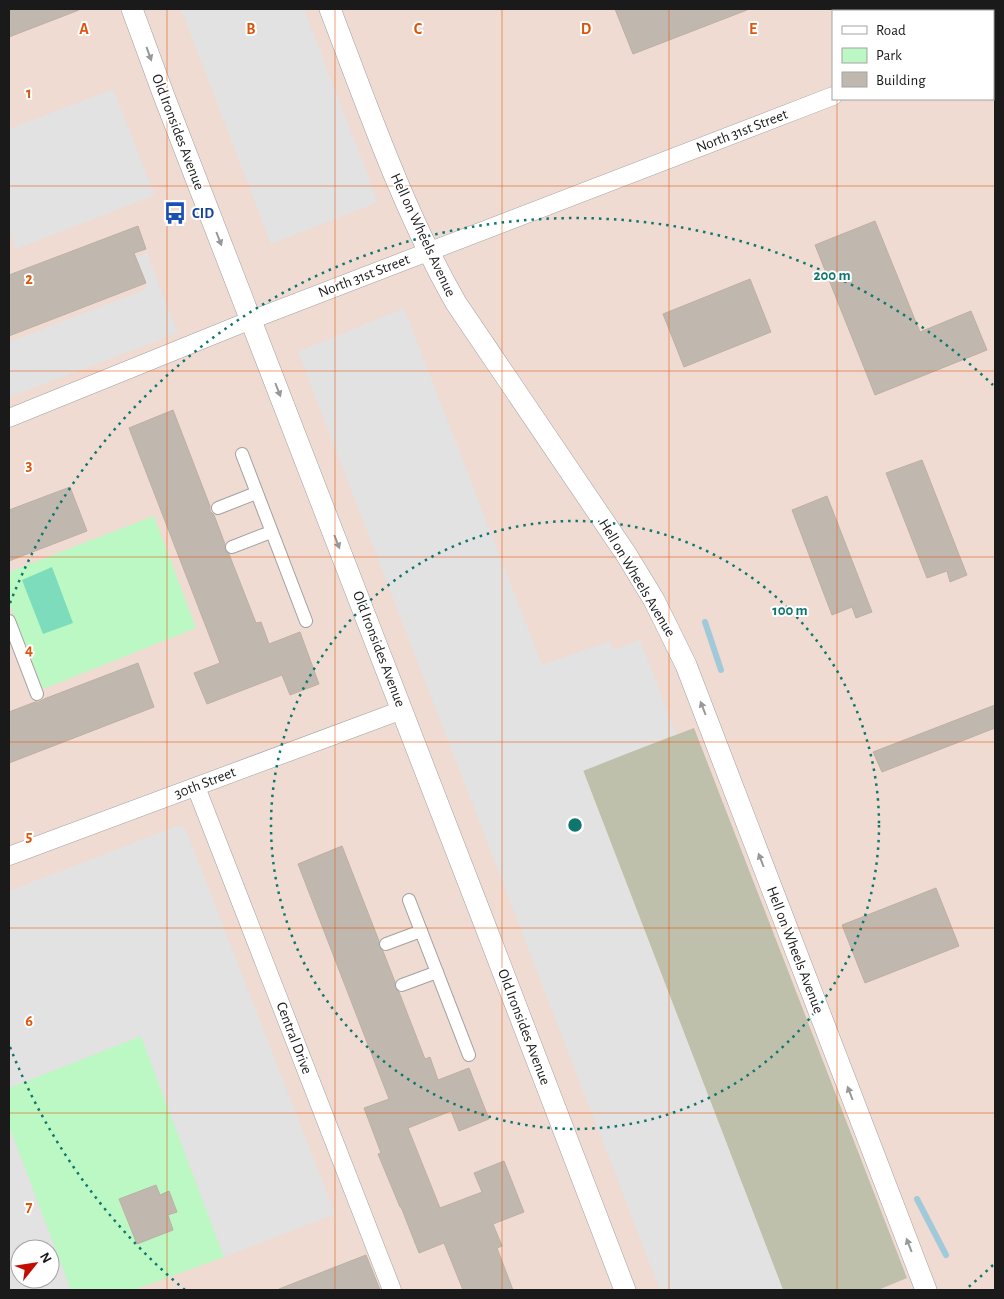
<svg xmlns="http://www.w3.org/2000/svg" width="1004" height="1299" font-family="'Alegreya Sans',sans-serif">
<rect width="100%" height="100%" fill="#ece9e0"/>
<path fill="#efdbd2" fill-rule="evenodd" d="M9,9H995V1290H9ZM833,11H993V99H833ZM20,1249H50V1279H20Z"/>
<polygon fill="#bfc0ac" points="694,728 907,1278 878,1290 783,1290 583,770"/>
<g fill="#bbf8c3">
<polygon points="154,516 196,628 43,689 9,603 9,572"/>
<polygon points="141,1036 224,1257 133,1290 71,1290 9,1126 9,1088"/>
</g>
<polygon fill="#7ddcbc" points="52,567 73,623 43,634 22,580"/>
<g fill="#e2e2e2" fill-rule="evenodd">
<polygon points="181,9 304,9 378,202 271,244"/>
<polygon points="113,89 155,195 16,249 9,228 9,129"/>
<polygon points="147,253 178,333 9,397 9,342 147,289 136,257"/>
<polygon points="404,308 542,665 610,641 613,650 640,640 676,734 583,771 783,1290 660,1290 298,352"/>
<polygon points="177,826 182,826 186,830 335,1214 224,1257 141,1036 9,1088 9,891"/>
<path d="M9,1126L71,1290H9ZM20,1249H50V1279H20Z"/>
</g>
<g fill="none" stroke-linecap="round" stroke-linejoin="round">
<g stroke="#a0cada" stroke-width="6">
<polyline points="705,622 721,670"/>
<polyline points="917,1199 946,1255"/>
</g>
</g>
<g fill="#c0b8af" stroke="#bdb0a2">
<polygon points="9,9 79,9 79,10 9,37"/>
<polygon points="615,9 746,9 747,10 633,54"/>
<polygon points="875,221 920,332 971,311 987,350 875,395 815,245"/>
<polygon points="138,226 146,249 134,253 146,283 9,336 9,275"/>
<polygon points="750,279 771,332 684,367 663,314"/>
<polygon points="173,410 210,506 210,511 214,515 225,544 225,550 229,554 256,623 261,622 269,644 300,632 319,684 290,695 282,675 207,704 194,673 220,663 129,428"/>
<polygon points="922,460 967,575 950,582 947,571 927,578 886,473"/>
<polygon points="70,487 87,531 9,561 9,510"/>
<polygon points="827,496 872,612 856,618 852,607 832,615 792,510"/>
<polygon points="138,663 154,707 9,763 9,712 35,702 39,702 44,699"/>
<polygon points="995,705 995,728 882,772 873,752"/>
<polygon points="342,846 379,941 379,947 383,951 395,982 395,988 399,992 425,1059 430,1057 438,1080 469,1068 489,1119 459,1131 451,1111 408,1128 440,1208 482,1192 474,1173 504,1161 524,1212 493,1224 502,1246 497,1248 513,1290 463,1290 444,1243 419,1253 401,1207 400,1207 378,1154 381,1153 364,1108 389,1099 298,864"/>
<polygon points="936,888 959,946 865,983 842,925"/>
<polygon points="156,1185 160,1195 169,1191 177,1212 168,1215 173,1230 137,1244 119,1199"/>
<polygon points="366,1255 380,1290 279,1290 279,1289"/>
</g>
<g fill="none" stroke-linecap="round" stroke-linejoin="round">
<defs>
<g id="pedestrian">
<polyline points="242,454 306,621"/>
<polyline points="218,508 256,493"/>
<polyline points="232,547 271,532"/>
<polyline points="9,621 37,694"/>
<polyline points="409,900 469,1055"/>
<polyline points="386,944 421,931"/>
<polyline points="402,985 437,972"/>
</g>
<g id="minor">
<polyline points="993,34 995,33"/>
<polyline points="9,418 251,320 833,96"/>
<polyline points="196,787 392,1290"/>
<polyline points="9,856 402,710"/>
</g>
<g id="tertiary">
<polyline points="132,9 164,96 488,933 625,1290"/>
<path d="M330,9C368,108 403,210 456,303L626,554L654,600L686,665L926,1290"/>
</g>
</defs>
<use href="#pedestrian" stroke="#a1a1a1" stroke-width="14"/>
<use href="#minor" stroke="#a1a1a1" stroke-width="19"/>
<use href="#tertiary" stroke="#a1a1a1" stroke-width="22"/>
<use href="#pedestrian" stroke="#fff" stroke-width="12"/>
<use href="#minor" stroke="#fff" stroke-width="18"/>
<use href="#tertiary" stroke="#fff" stroke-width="21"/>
</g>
<defs><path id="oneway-solid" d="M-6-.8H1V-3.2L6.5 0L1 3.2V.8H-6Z" transform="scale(1.25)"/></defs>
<g fill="#989898">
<use href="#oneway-solid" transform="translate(149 54) rotate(70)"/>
<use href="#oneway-solid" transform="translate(219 239) rotate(69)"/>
<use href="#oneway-solid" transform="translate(278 390) rotate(69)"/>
<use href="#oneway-solid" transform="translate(337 542) rotate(69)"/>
<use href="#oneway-solid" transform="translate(703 708) rotate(-111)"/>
<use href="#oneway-solid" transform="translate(761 860) rotate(-111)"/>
<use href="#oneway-solid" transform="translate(850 1093) rotate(-111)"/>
<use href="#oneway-solid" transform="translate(909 1245) rotate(-111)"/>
</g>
<path fill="none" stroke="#de560d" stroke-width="1" stroke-opacity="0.55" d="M167,9V1290M335,9V1290M502,9V1290M669,9V1290M837,9V11M837,99V1290M9,186H995M9,371H995M9,557H995M9,742H995M9,928H995M9,1113H995"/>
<g fill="none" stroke="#0f766e" stroke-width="2.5" stroke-dasharray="2.5 5">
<circle cx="575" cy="825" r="304"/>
<path d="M993 1265A607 607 0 0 1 965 1290M185 1290A607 607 0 0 1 10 1047M10 603A607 607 0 0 1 993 385"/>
</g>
<defs>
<symbol id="bus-bare" viewBox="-9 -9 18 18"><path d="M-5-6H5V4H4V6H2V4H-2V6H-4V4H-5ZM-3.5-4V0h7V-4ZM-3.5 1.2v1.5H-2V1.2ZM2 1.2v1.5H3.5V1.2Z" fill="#1a4fb4" stroke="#fff" stroke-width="2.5" paint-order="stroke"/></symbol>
</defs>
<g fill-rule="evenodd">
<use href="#bus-bare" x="159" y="197" width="32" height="32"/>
</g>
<g text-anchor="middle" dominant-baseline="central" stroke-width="4" stroke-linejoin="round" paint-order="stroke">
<g font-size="15" fill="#1a1a1a" stroke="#fff">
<text transform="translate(742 131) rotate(-21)">North 31st Street</text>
<text transform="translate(178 132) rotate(69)">Old Ironsides Avenue</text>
<text transform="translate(423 235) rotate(65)">Hell on Wheels Avenue</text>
<text transform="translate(364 276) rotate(-21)">North 31st Street</text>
<text transform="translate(637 578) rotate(59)">Hell on Wheels Avenue</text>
<text transform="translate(379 649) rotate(69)">Old Ironsides Avenue</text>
<text transform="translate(205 783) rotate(-21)">30th Street</text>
<text transform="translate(795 950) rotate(69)">Hell on Wheels Avenue</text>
<text transform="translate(524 1027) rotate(69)">Old Ironsides Avenue</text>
<text transform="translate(294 1038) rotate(69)">Central Drive</text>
</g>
<g font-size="15" font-weight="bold" fill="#164399" stroke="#fff" text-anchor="start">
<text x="192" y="213">CID</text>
</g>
</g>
<g font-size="16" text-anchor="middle" font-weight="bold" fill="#de560d" stroke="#fff" stroke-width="4" stroke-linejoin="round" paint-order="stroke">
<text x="84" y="34">A</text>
<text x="251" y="34">B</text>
<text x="418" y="34">C</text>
<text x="586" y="34">D</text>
<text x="753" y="34">E</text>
<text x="29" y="98">1</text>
<text x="29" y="284">2</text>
<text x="29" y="470">3</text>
<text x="29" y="655">4</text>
<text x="29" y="841">5</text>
<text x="29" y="1026">6</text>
<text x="29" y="1212">7</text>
</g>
<circle cx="575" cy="825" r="8" fill="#0f766e" stroke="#fff" stroke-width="2.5"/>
<g font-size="15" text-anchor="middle" font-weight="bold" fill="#0f766e" stroke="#fff" stroke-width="4" stroke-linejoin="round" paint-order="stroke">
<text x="832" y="280">200 m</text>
<text x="790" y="615">100 m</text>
</g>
<rect width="1004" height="1299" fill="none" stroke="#1a1a1a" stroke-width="20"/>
<rect x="832" y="10" width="162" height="90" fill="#ffffff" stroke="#a3a3a3"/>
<rect x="842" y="26" width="25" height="8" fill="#ffffff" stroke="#a3a3a3"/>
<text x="876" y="35" font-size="15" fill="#1a1a1a">Road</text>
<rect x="842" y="48" width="25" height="15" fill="#bbf8c3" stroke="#a3a3a3"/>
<text x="876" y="60" font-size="15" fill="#1a1a1a">Park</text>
<rect x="842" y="72" width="25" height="15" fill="#c0b8af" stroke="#a3a3a3"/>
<text x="876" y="85" font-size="15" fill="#1a1a1a">Building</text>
<g transform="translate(35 1264) rotate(60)"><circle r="24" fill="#ffffff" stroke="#a3a3a3"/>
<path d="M0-4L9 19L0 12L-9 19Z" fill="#c30d02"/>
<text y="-8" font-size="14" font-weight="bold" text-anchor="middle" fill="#1a1a1a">N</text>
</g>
</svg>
